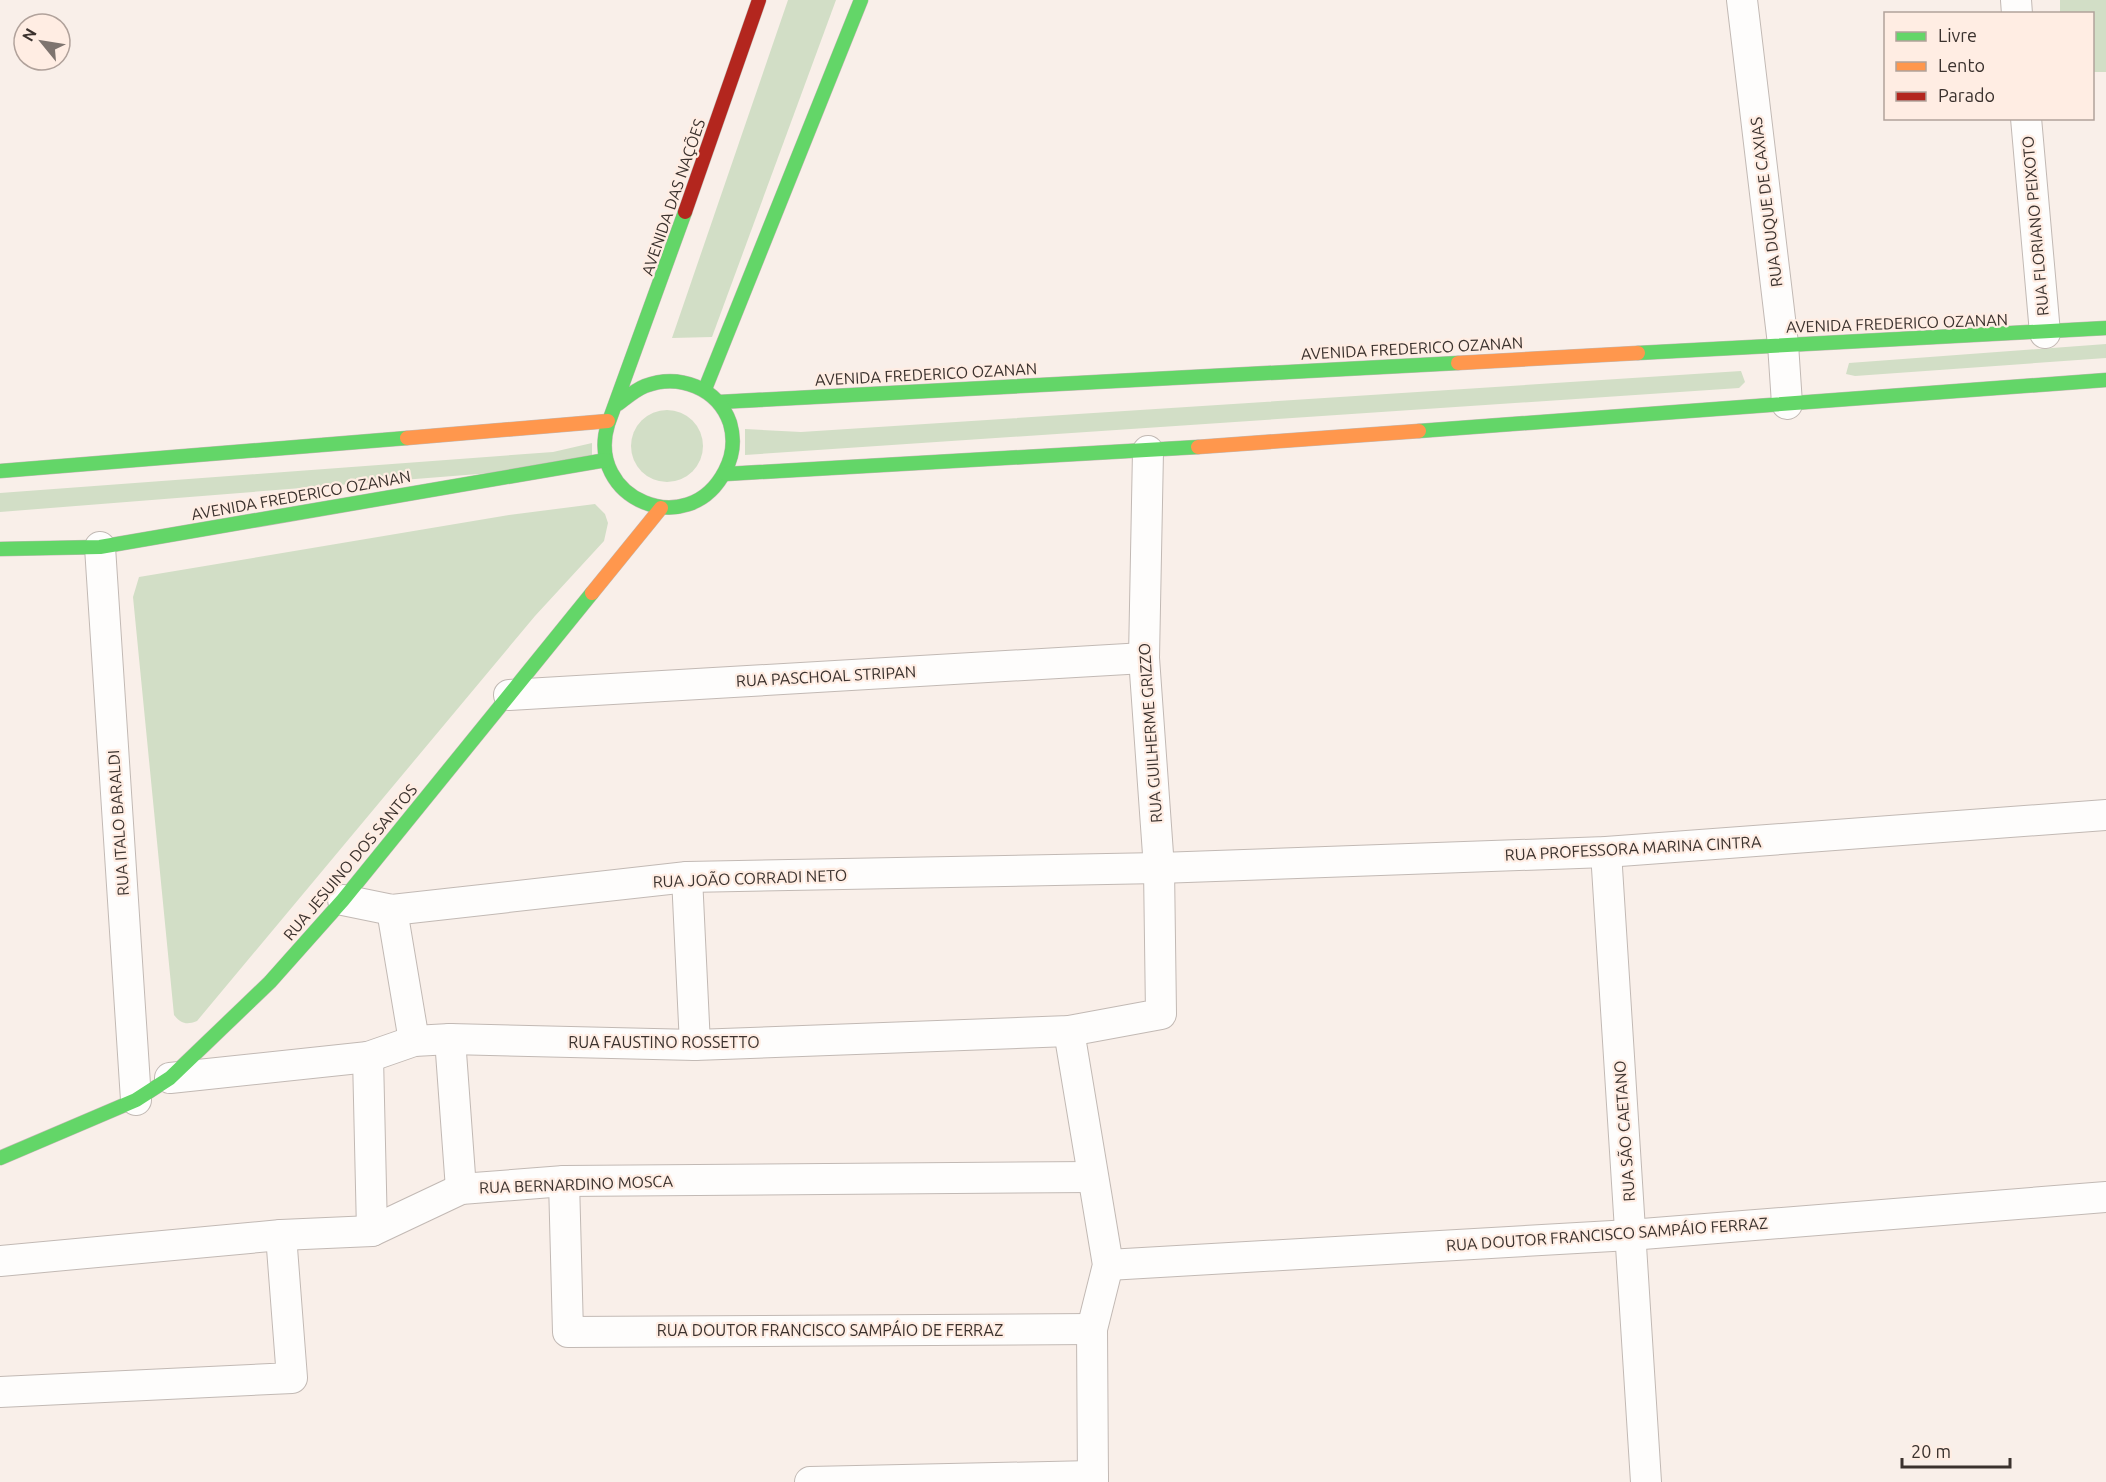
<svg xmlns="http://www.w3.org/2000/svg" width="2106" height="1482" font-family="Ubuntu,sans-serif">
<rect width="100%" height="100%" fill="#f9efe9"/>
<g fill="#d2dec6">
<polygon points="788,0 836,0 712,337 672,338"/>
<polygon points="2060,0 2106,0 2106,72 2093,72 2092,14 2060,13"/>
<polygon points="2106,344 2106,358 1855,376 1846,374 1849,363"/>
<polygon points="1741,371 1745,382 1739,388 745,455 745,429 801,432"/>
<circle cx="667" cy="446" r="36"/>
<polygon points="592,443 592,465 0,512 0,493 553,452"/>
<path d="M595,504L605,514L608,523L604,541L535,616L197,1021C187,1025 181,1024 174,1015L133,597L139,577L509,515Z"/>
</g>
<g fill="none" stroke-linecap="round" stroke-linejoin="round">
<defs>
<g id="street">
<polyline points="1742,0 1783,344 1787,404"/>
<polyline points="2016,0 2017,14"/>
<polyline points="2026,118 2045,333"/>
<polyline points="100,547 136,1100"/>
<polyline points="509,695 1144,658"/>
<polyline points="1606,852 1646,1482"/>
<polyline points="687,877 695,1045"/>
<polyline points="343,900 392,910 687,877 1159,868 1606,852 2106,815"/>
<polyline points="392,910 414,1041"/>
<polyline points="1069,1031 1108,1265 1092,1329 1093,1482"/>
<polyline points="450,1039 461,1189"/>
<polyline points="368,1057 372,1231"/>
<polyline points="170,1078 368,1057 414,1041 450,1039 695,1045 1069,1031 1161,1014 1159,868 1144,658 1148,451"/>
<polyline points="564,1181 568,1332 1092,1329"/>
<polyline points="0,1261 281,1235 372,1231 461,1189 564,1181 1092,1177"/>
<polyline points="1108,1265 1630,1235 2106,1197"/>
<polyline points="0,1392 292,1378 281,1235"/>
<polyline points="810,1482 1093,1476"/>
</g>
<g id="fast">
<polyline points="1638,353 2106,328"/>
<polyline points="705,389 861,0"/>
<polyline points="719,402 1458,363"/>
<path d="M618,404C626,398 635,390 645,386C679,373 718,388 730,423C735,440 733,456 725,471C688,543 585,498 608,424L685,212"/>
<polyline points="1419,431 2106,380"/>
<polyline points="0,471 407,438"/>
<polyline points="726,474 1198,447"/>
<polyline points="0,549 100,547 606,460"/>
<polyline points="0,1158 136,1100 170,1078 270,982 343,900 592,593"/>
</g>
<g id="slow">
<polyline points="1458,363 1638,353"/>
<polyline points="407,438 608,421"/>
<polyline points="1198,447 1419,431"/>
<polyline points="592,593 661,508"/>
</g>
<polyline id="jam" points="685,212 759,0"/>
</defs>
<use href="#street" stroke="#c2b9b4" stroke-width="32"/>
<use href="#fast" stroke="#c2b9b4" stroke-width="15"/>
<use href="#slow" stroke="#c2b9b4" stroke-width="15"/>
<use href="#jam" stroke="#c2b9b4" stroke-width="15"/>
<use href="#street" stroke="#fefdfc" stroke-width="30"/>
<use href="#fast" stroke="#63d668" stroke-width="14"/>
<use href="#slow" stroke="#ff974d" stroke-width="14"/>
<use href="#jam" stroke="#b3261e" stroke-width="14"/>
</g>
<g text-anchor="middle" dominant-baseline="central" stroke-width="4.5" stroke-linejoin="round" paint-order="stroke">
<g font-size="16" fill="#3b322e" stroke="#ffede3">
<text transform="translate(673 197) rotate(-71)">AVENIDA DAS NAÇÕES</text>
<text transform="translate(1766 202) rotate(-97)">RUA DUQUE DE CAXIAS</text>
<text transform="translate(2035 226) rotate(-95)">RUA FLORIANO PEIXOTO</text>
<text transform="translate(1897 323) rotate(-2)">AVENIDA FREDERICO OZANAN</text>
<text transform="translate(1412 348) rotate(-3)">AVENIDA FREDERICO OZANAN</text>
<text transform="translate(926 374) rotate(-3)">AVENIDA FREDERICO OZANAN</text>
<text transform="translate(301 495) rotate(-10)">AVENIDA FREDERICO OZANAN</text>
<text transform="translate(826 676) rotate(-3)">RUA PASCHOAL STRIPAN</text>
<text transform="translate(1150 733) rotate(-94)">RUA GUILHERME GRIZZO</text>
<text transform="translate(118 823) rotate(-94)">RUA ITALO BARALDI</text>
<text transform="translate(1633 848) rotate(-3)">RUA PROFESSORA MARINA CINTRA</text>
<text transform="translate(350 862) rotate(-50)">RUA JESUINO DOS SANTOS</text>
<text transform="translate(750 878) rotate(-2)">RUA JOÃO CORRADI NETO</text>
<text x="664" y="1042">RUA FAUSTINO ROSSETTO</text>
<text transform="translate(1624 1131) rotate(-94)">RUA SÃO CAETANO</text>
<text transform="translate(576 1184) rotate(-2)">RUA BERNARDINO MOSCA</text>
<text transform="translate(1607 1234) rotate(-4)">RUA DOUTOR FRANCISCO SAMPÁIO FERRAZ</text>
<text x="830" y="1330">RUA DOUTOR FRANCISCO SAMPÁIO DE FERRAZ</text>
</g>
</g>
<rect x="1884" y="12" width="210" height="108" fill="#ffede3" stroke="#b1a29b" stroke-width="1.5"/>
<rect x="1896" y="32" width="30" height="9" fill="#63d668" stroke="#b1a29b" stroke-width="1.5"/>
<text x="1938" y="42" font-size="18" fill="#3b322e">Livre</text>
<rect x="1896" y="62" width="30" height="9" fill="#ff974d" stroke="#b1a29b" stroke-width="1.5"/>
<text x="1938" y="72" font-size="18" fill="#3b322e">Lento</text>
<rect x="1896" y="92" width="30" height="9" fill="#b3261e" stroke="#b1a29b" stroke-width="1.5"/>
<text x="1938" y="102" font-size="18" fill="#3b322e">Parado</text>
<g transform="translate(42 42) rotate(300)"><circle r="28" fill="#ffede3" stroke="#b1a29b" stroke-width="1.5"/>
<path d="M0-4.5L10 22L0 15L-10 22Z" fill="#7e746f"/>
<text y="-9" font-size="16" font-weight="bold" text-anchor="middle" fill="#3b322e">N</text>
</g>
<path d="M1902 1458v9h108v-9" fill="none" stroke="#3b322e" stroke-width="3"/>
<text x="1911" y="1458" font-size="18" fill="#3b322e" stroke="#ffede3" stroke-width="4.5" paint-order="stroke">20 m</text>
</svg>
